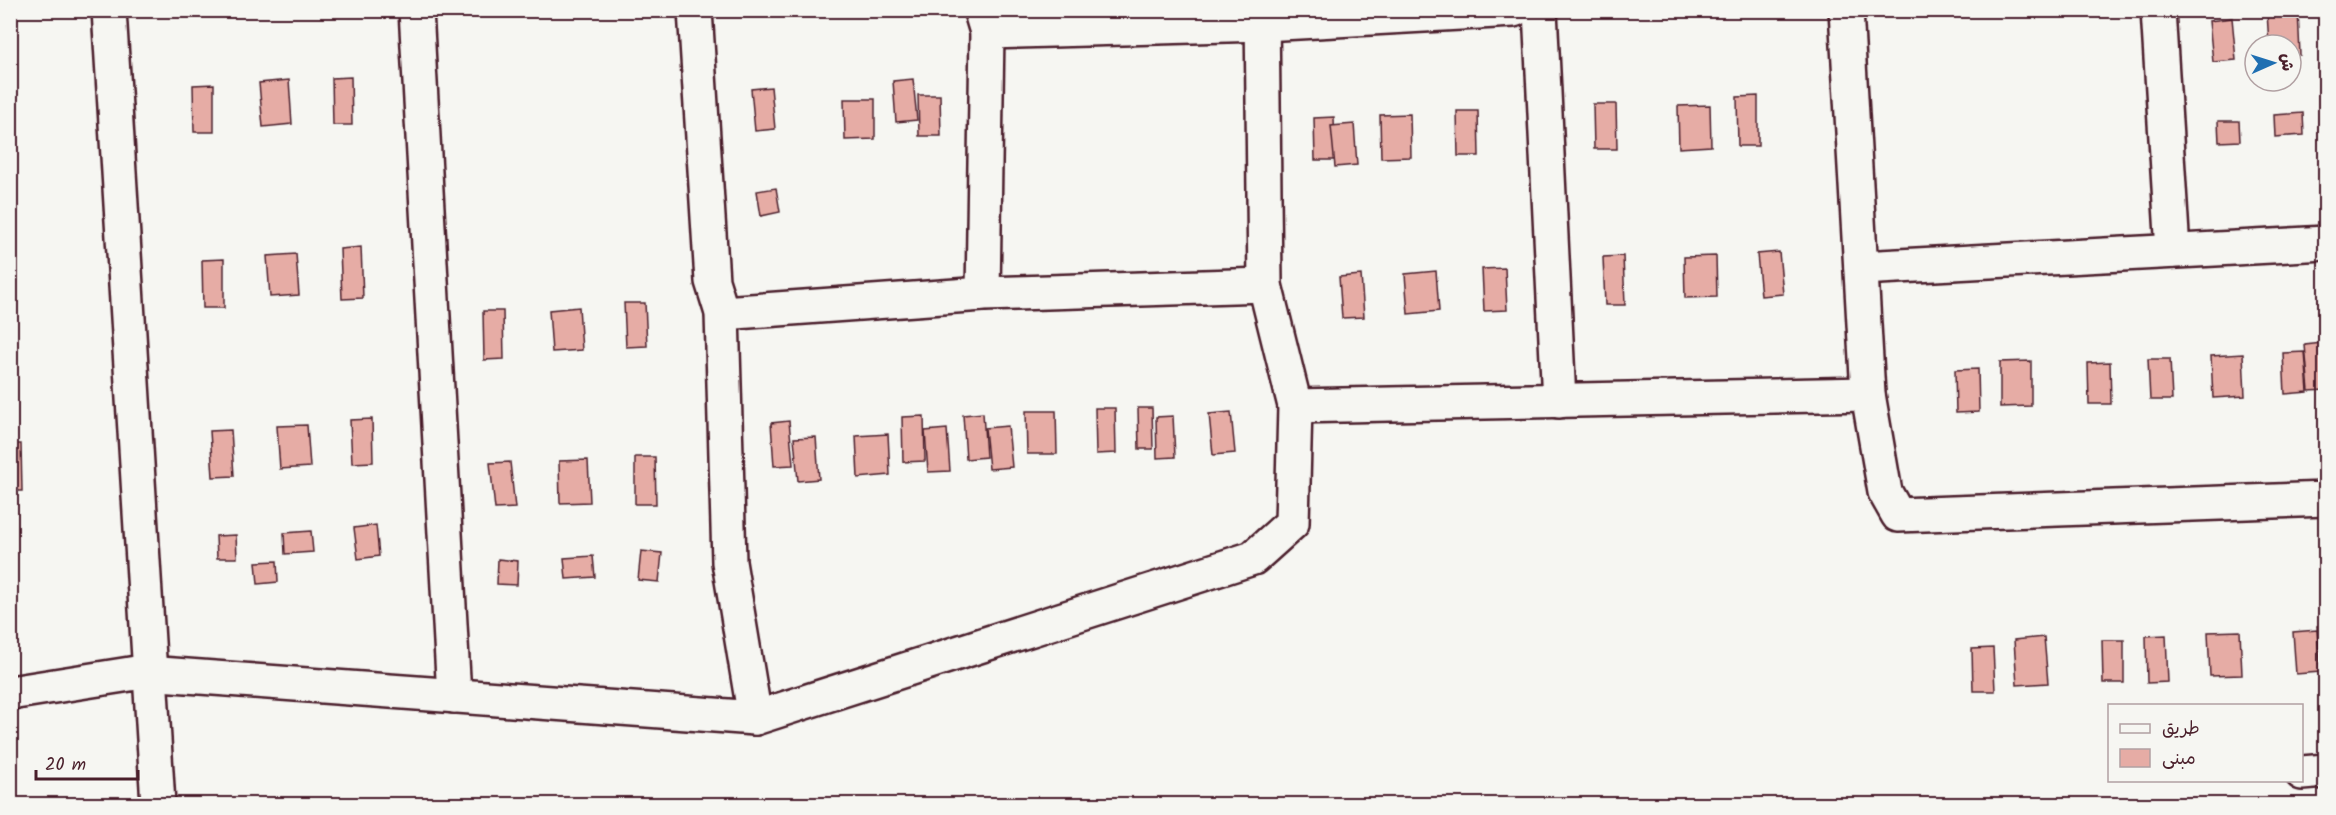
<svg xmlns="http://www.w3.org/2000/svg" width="2336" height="815" font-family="Kalam,'Playpen Sans Arabic',sans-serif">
<rect width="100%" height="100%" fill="#f6f6f2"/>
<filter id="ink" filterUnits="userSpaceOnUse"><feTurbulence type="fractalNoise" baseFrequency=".0167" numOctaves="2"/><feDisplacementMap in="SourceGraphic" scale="12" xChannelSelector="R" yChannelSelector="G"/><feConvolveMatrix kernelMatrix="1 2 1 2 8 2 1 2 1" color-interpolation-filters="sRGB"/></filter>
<g filter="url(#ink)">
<g fill="#e6aca5" stroke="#4a1f2b" stroke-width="1.5">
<polygon points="2298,10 2300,55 2291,55 2291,45 2269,45 2267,12"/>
<polygon points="2232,18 2236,60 2213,62 2209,21"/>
<polygon points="351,77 352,125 333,125 332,78"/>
<polygon points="913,79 917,120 896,122 893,81"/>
<polygon points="289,80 292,124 263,127 259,83"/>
<polygon points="214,84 214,132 194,132 193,85"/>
<polygon points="771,87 775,129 755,131 751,89"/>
<polygon points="918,95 940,95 941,136 919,136"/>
<polygon points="1758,96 1758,146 1738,146 1737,97"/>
<polygon points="844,99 875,99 875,139 845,140"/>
<polygon points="1593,104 1616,104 1617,149 1594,149"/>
<polygon points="1710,105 1711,146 1679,148 1678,106"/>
<polygon points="1457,111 1478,111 1479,156 1458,156"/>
<polygon points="2303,113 2304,135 2275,137 2274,115"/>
<polygon points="1410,114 1411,157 1381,158 1380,115"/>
<polygon points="1334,117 1335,160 1315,160 1314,118"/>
<polygon points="2218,121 2239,121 2240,141 2219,142"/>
<polygon points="1354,124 1357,165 1335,167 1331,126"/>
<polygon points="776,188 780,212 761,216 757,191"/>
<polygon points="361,247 363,298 342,299 340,249"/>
<polygon points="1779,252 1783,294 1761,296 1757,254"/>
<polygon points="296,254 299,295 270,297 267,256"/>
<polygon points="1623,256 1625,305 1605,305 1603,257"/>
<polygon points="1716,256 1717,297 1685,298 1684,257"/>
<polygon points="224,259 224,308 203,308 202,260"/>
<polygon points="1505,268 1507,310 1484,311 1482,269"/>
<polygon points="1436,271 1439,311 1408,314 1405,274"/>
<polygon points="1361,275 1364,317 1342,318 1339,277"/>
<polygon points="624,303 645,303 647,346 626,347"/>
<polygon points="579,307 582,350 552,352 549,310"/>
<polygon points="483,311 503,311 504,359 484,360"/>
<polygon points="2322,343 2325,390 2309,391 2305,345"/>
<polygon points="2305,352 2308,392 2285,394 2283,353"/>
<polygon points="2243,354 2245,396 2213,398 2211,356"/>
<polygon points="2148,359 2170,359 2172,400 2150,400"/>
<polygon points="2031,361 2031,406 2000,407 2000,362"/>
<polygon points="2110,362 2111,404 2089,404 2088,363"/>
<polygon points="1978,369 1979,412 1956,413 1955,370"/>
<polygon points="1095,408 1115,408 1116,453 1096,454"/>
<polygon points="1138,408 1152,408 1153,449 1139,449"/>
<polygon points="1026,411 1056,411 1057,454 1027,454"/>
<polygon points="1231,412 1235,453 1213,455 1209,414"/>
<polygon points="983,413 986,457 966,459 963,415"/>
<polygon points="924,416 925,461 903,462 902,417"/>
<polygon points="1173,416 1175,457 1157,458 1156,417"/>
<polygon points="372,419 373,462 352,463 350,420"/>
<polygon points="789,421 793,465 774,466 771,423"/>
<polygon points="307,425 310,467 280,469 277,426"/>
<polygon points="1008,426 1012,467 989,469 985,428"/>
<polygon points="947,429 950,471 928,472 925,431"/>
<polygon points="231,430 234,476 213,477 210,431"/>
<polygon points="888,434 890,475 858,478 856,436"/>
<polygon points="816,437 819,479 798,481 794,438"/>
<polygon points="10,444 21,444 22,491 10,491"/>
<polygon points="635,457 655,457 656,504 635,504"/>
<polygon points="588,460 590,502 560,503 559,461"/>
<polygon points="510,462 515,508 495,509 490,463"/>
<polygon points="376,525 379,556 358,559 354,528"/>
<polygon points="311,531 313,552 285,554 284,533"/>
<polygon points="236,535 237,558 217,558 216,536"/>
<polygon points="641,551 662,553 659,582 638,580"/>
<polygon points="593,556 595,577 566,579 564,558"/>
<polygon points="498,559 518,561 517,585 497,584"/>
<polygon points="277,561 278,582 258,584 256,562"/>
<polygon points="2326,625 2326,671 2321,671 2317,626"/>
<polygon points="2317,630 2320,672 2296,674 2293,632"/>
<polygon points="2240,631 2242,675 2210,676 2208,632"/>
<polygon points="2166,635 2168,682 2147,683 2146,636"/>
<polygon points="2044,637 2048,683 2017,685 2014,640"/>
<polygon points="2102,640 2124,640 2124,683 2103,683"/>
<polygon points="1993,648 1995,691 1973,691 1972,649"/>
</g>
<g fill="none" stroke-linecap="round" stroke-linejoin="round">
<defs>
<g id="street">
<polyline points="109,10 158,804"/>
<polyline points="416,10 454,696"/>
<polyline points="695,10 712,281 722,313 729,562 755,718"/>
<polyline points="1540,10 1559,401"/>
<polyline points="1846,10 1868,394 1885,492 1898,515 2326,499"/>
<polyline points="2158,10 2173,251"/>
<polyline points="981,12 987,32 983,294"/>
<polyline points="987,32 1263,24 1514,10"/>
<polyline points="1861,268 2326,243"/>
<polyline points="722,313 983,294 1265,285"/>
<polyline points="1295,406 1868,394"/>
<polyline points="10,693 149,671 160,674 755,718 1253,558 1292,523 1295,406 1265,285 1262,10"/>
<polyline points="2302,773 2326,771"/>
</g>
</defs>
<use href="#street" stroke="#4a1f2b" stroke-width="38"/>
<use href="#street" stroke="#f6f6f2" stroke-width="33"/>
</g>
</g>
<rect width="2336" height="815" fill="none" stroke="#f6f6f2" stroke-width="36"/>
<rect x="18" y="18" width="2300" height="779" fill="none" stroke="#4a1f2b" stroke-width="2" filter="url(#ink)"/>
<rect x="2108" y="704" width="195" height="78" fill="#f6f6f2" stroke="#b1a0a2" stroke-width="1.5"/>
<rect x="2120" y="724" width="30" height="9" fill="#f6f6f2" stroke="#b1a0a2" stroke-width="1.5"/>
<text x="2162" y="734" font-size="18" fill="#4a1f2b">طريق</text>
<rect x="2120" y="749" width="30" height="18" fill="#e6aca5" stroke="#b1a0a2" stroke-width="1.5"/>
<text x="2162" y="764" font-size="18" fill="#4a1f2b">مبنى</text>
<g transform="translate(2273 63) rotate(87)"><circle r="28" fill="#f6f6f2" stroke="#b1a0a2" stroke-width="1.5"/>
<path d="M0-4.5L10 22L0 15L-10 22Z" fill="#1f6fb2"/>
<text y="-9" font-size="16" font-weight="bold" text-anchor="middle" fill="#4a1f2b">ش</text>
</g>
<path d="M36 770v9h102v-9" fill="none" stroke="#4a1f2b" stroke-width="3"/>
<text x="45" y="770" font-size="18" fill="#4a1f2b" stroke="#f6f6f2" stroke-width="4.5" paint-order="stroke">20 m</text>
</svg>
